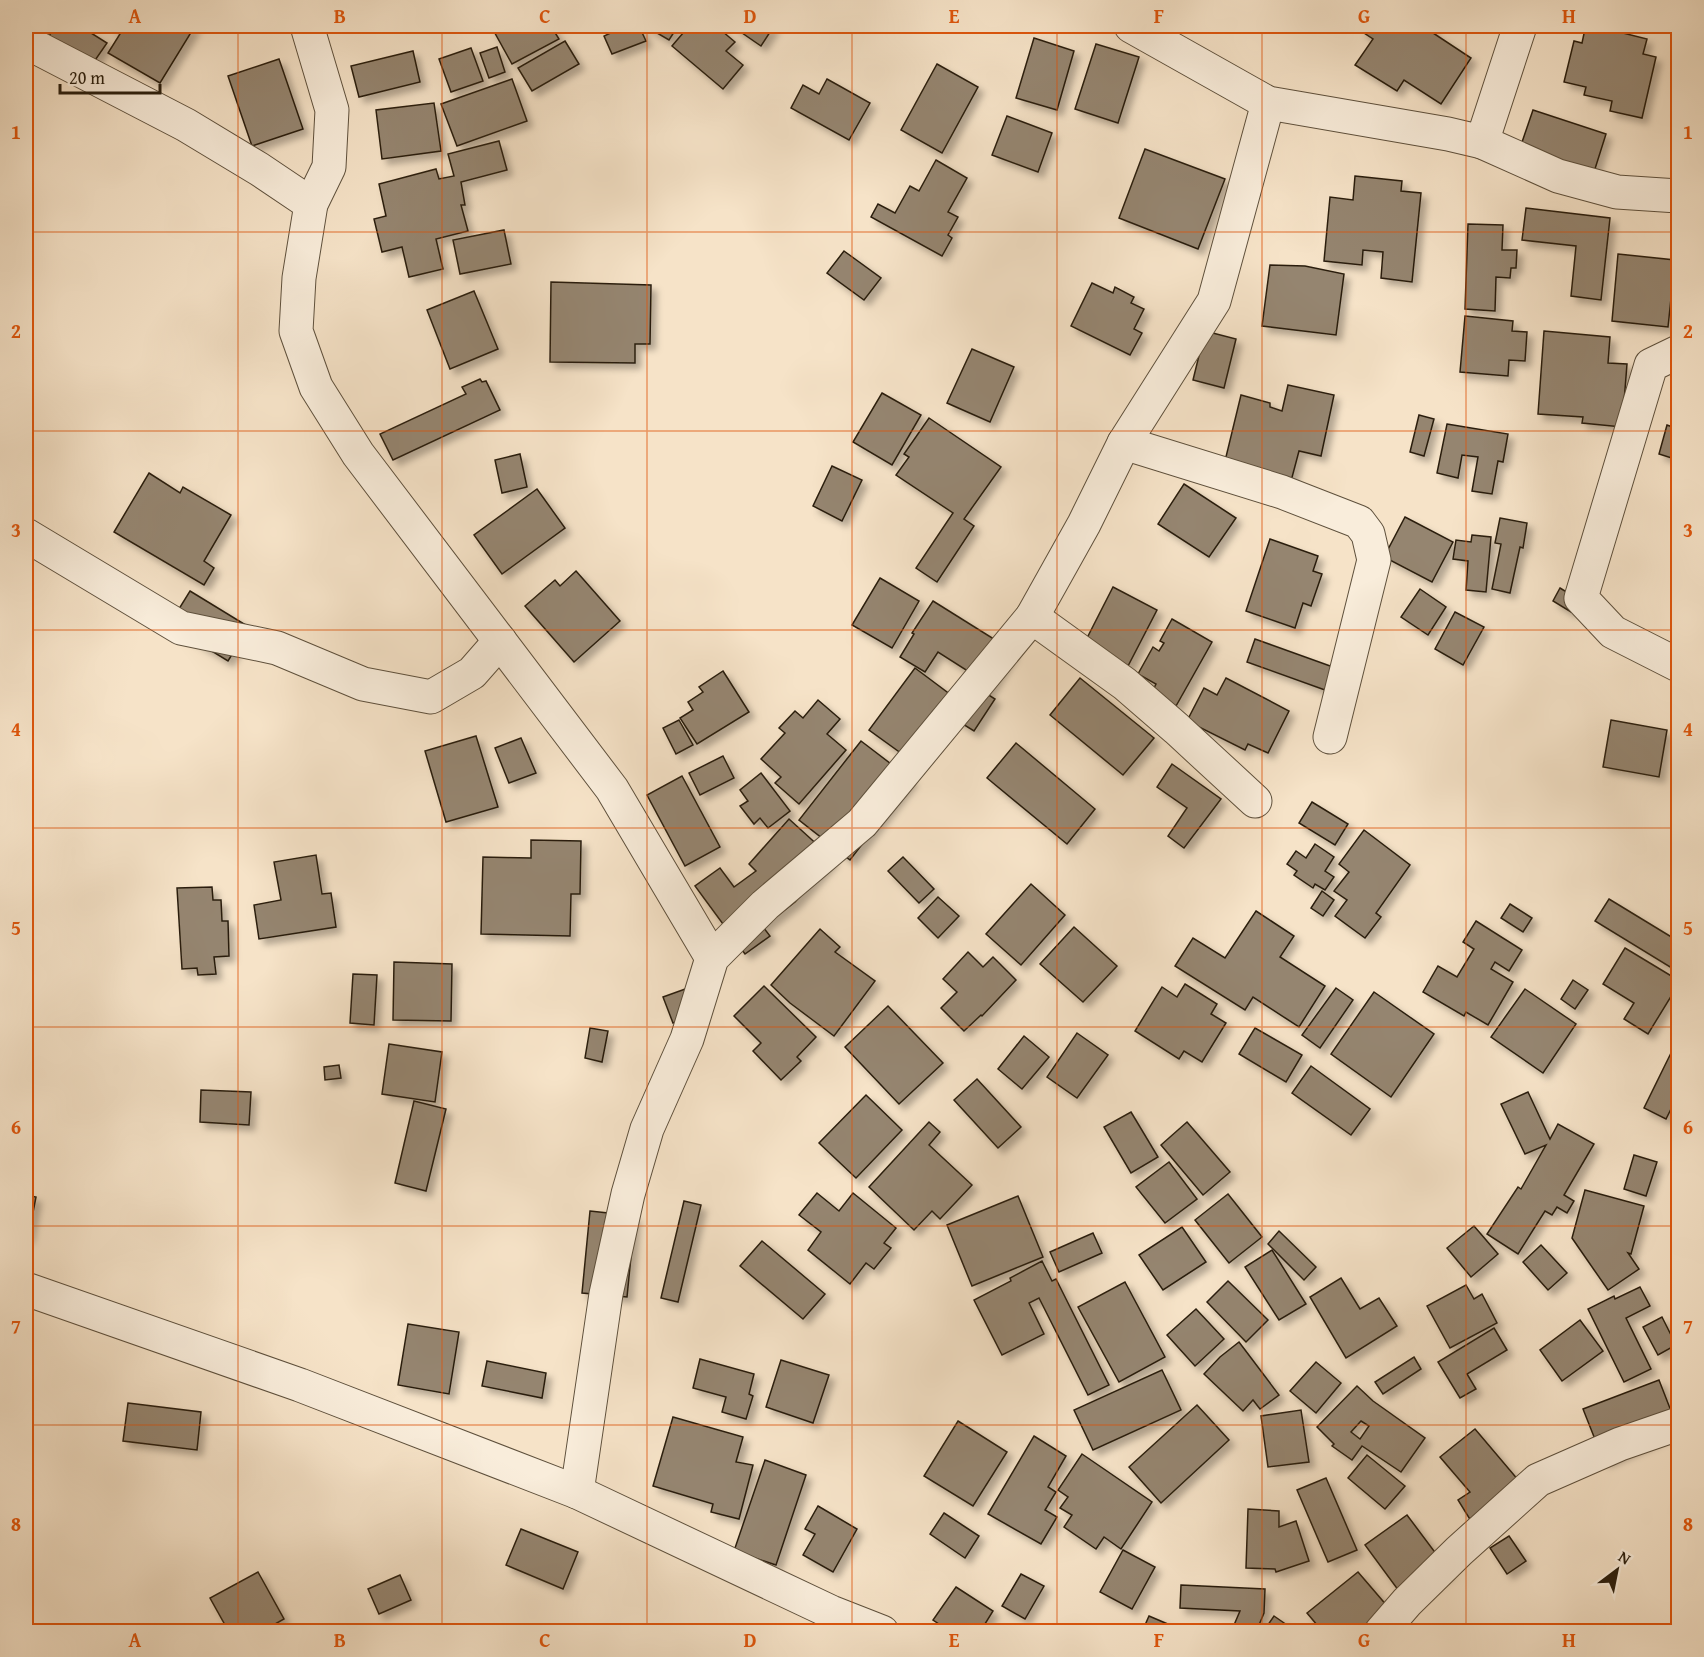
<svg xmlns="http://www.w3.org/2000/svg" width="1704" height="1657" font-family="'Gentium Book Plus',serif">
<defs>
<filter id="shadow"><feDropShadow dx="5.5" dy="5.5" stdDeviation="3" flood-color="#0004"/></filter>
</defs>
<rect width="100%" height="100%" fill="#f6e3c8"/>
<filter id="stains"><feTurbulence type="fractalNoise" baseFrequency=".00333" numOctaves="4"/><feColorMatrix values="0 0 0 0 .2 0 0 0 0 .09 0 0 0 0 .02 0 0 0 .5 -.17"/></filter>
<radialGradient id="worn" r=".72"><stop offset=".6" stop-color="#630" stop-opacity="0"/><stop offset="1" stop-color="#630" stop-opacity=".3"/></radialGradient>
<g fill="#95856f" stroke="#2b1f0e" stroke-width="1.5" fill-rule="evenodd" filter="url(#shadow)">
<polygon points="56,26 80,26 107,43 89,69 46,40"/>
<polygon points="114,26 195,26 160,83 108,53 120,34 112,29"/>
<polygon points="491,26 551,26 559,39 512,64"/>
<polygon points="618,26 639,26 646,41 612,54 604,36 619,29"/>
<polygon points="645,26 678,26 669,40"/>
<polygon points="689,26 696,26 701,30 705,26 716,26 735,42 726,51 743,65 723,89 672,46"/>
<polygon points="732,26 774,26 761,46"/>
<polygon points="1365,26 1434,26 1430,31 1471,58 1441,104 1404,80 1397,91 1355,65 1373,39 1361,31"/>
<polygon points="1599,27 1647,39 1643,54 1656,57 1642,118 1610,111 1612,101 1584,95 1586,87 1564,82 1574,41 1582,43 1585,29 1598,32"/>
<polygon points="1034,38 1074,51 1057,110 1016,98"/>
<polygon points="565,41 579,64 532,91 518,68"/>
<polygon points="1096,44 1139,57 1118,123 1075,109"/>
<polygon points="497,47 505,72 489,78 480,53"/>
<polygon points="471,48 483,81 451,92 439,59"/>
<polygon points="413,51 420,82 359,97 351,66"/>
<polygon points="279,59 303,129 252,146 228,76"/>
<polygon points="937,64 978,87 942,153 901,130"/>
<polygon points="512,79 527,121 457,146 441,104"/>
<polygon points="827,79 870,103 849,140 791,108 803,85 819,94"/>
<polygon points="434,103 441,151 382,159 376,110"/>
<polygon points="1533,110 1606,134 1594,172 1520,148"/>
<polygon points="1007,116 1052,133 1038,172 992,155"/>
<polygon points="499,141 507,170 461,182 465,205 461,205 468,231 436,239 443,269 409,277 402,247 382,252 374,219 386,216 379,184 436,169 439,179 454,176 448,154"/>
<polygon points="1145,149 1225,179 1198,249 1119,218"/>
<polygon points="936,160 967,178 948,212 958,217 948,235 952,238 942,256 871,217 878,204 895,213 910,186 919,191"/>
<polygon points="1355,176 1402,181 1401,191 1421,193 1412,282 1381,278 1383,252 1363,250 1362,265 1324,261 1330,197 1353,200"/>
<polygon points="1526,208 1610,218 1601,300 1571,296 1576,246 1522,240"/>
<polygon points="1468,224 1503,225 1502,250 1517,250 1516,268 1511,268 1510,278 1496,277 1495,311 1465,309"/>
<polygon points="504,230 511,264 460,274 453,240"/>
<polygon points="844,251 881,278 864,300 827,273"/>
<polygon points="1618,254 1675,260 1668,327 1612,321"/>
<polygon points="1270,265 1305,266 1344,274 1336,335 1262,326"/>
<polygon points="551,282 651,285 650,344 635,344 635,363 550,362"/>
<polygon points="1092,283 1113,293 1115,287 1134,297 1131,303 1144,309 1134,329 1142,333 1130,355 1071,326"/>
<polygon points="474,291 498,349 450,369 427,310"/>
<polygon points="1465,316 1513,321 1512,331 1527,332 1525,361 1509,360 1508,376 1460,372"/>
<polygon points="1205,331 1236,339 1224,388 1193,380"/>
<polygon points="1544,331 1610,337 1608,363 1627,364 1622,427 1582,423 1583,417 1538,414"/>
<polygon points="972,349 1014,367 990,422 947,403"/>
<polygon points="480,379 482,382 486,381 500,410 393,460 380,434 466,394 462,387"/>
<polygon points="1288,385 1334,395 1321,456 1299,451 1290,485 1225,461 1241,395 1270,403 1270,407 1282,411"/>
<polygon points="882,393 921,415 892,465 853,442"/>
<polygon points="1419,415 1434,419 1424,456 1410,452"/>
<polygon points="929,418 1001,467 964,519 974,526 937,582 916,568 953,513 896,475 909,457 904,454"/>
<polygon points="1447,424 1508,434 1503,462 1498,461 1492,494 1472,491 1478,457 1462,455 1458,478 1437,473"/>
<polygon points="1667,425 1678,429 1678,460 1659,454"/>
<polygon points="520,454 527,487 502,493 495,460"/>
<polygon points="832,466 862,480 842,521 813,506"/>
<polygon points="149,473 180,493 183,487 231,515 204,561 214,568 204,585 114,532"/>
<polygon points="1184,484 1236,518 1209,557 1158,524"/>
<polygon points="537,489 565,528 502,574 474,535"/>
<polygon points="1405,517 1453,542 1432,582 1384,557"/>
<polygon points="1500,518 1527,523 1523,548 1520,547 1510,593 1492,589 1501,544 1495,543"/>
<polygon points="1472,535 1491,537 1486,592 1466,590 1468,561 1453,559 1456,540 1471,542"/>
<polygon points="1270,539 1318,556 1313,571 1322,574 1311,606 1303,603 1295,628 1246,611"/>
<polygon points="576,571 620,621 574,662 525,606 555,580 560,586"/>
<polygon points="880,578 919,601 892,648 852,625"/>
<polygon points="1113,587 1157,610 1128,666 1084,644"/>
<polygon points="1560,588 1578,599 1571,612 1553,601"/>
<polygon points="1420,589 1446,607 1428,635 1401,617"/>
<polygon points="190,591 249,627 228,661 169,625"/>
<polygon points="933,601 1013,651 987,694 995,699 974,731 953,718 971,673 938,652 925,672 900,657 914,634 912,633"/>
<polygon points="1455,612 1484,627 1463,665 1435,649"/>
<polygon points="1172,619 1212,642 1176,706 1152,692 1156,684 1138,674 1153,647 1159,651 1164,643 1160,641"/>
<polygon points="1255,639 1333,667 1325,690 1247,662"/>
<polygon points="915,668 951,695 916,764 869,730"/>
<polygon points="723,671 749,712 697,744 680,718 693,710 688,702 703,692 699,687"/>
<polygon points="1080,678 1154,738 1123,775 1050,715"/>
<polygon points="1226,678 1289,711 1268,753 1248,744 1245,750 1187,721 1204,688 1217,695"/>
<polygon points="818,700 840,719 827,734 846,750 799,804 775,783 781,777 761,759 785,733 779,728 795,711 803,718"/>
<polygon points="679,720 693,745 676,754 663,728"/>
<polygon points="1611,720 1667,730 1659,777 1603,767"/>
<polygon points="476,736 498,807 446,822 425,751"/>
<polygon points="521,738 536,773 509,783 495,748"/>
<polygon points="861,741 912,780 850,860 799,820"/>
<polygon points="1016,743 1095,809 1067,844 987,778"/>
<polygon points="723,756 734,778 700,795 689,773"/>
<polygon points="1172,764 1221,799 1184,848 1168,836 1187,808 1157,787"/>
<polygon points="761,773 790,811 768,828 760,818 754,824 740,806 748,801 740,790"/>
<polygon points="682,776 720,847 685,866 647,795"/>
<polygon points="1312,802 1348,824 1335,845 1299,823"/>
<polygon points="789,819 833,859 795,902 763,927 770,936 745,954 695,886 720,868 734,887 756,871 749,864"/>
<polygon points="1364,830 1410,865 1376,913 1381,917 1365,938 1335,916 1347,900 1334,891 1349,872 1339,864"/>
<polygon points="531,840 581,841 580,894 571,894 570,936 481,934 483,857 531,858"/>
<polygon points="1315,844 1334,857 1325,871 1334,877 1325,890 1315,884 1313,888 1294,875 1297,871 1287,864 1296,851 1306,858"/>
<polygon points="316,855 322,894 331,893 336,927 259,939 254,905 281,900 274,862"/>
<polygon points="903,857 934,889 919,903 888,871"/>
<polygon points="1031,884 1065,915 1021,965 986,934"/>
<polygon points="212,887 213,900 221,900 222,921 228,921 229,956 214,957 216,974 198,975 197,968 182,969 177,888"/>
<polygon points="1322,891 1334,900 1323,916 1311,908"/>
<polygon points="938,897 959,916 938,938 918,918"/>
<polygon points="1609,899 1678,941 1678,965 1675,970 1595,921"/>
<polygon points="1510,904 1532,918 1523,932 1501,918"/>
<polygon points="1256,911 1294,936 1280,957 1325,986 1299,1027 1253,997 1245,1010 1175,966 1193,938 1225,958"/>
<polygon points="1476,921 1522,950 1509,971 1495,962 1491,969 1513,982 1488,1025 1466,1012 1464,1016 1423,992 1438,966 1457,977 1474,949 1463,942"/>
<polygon points="1074,927 1117,966 1083,1002 1040,964"/>
<polygon points="820,929 840,947 835,952 875,981 834,1036 790,1003 771,985"/>
<polygon points="1625,948 1678,980 1678,985 1648,1034 1624,1019 1634,1003 1603,984"/>
<polygon points="968,952 983,967 993,957 1016,980 982,1016 981,1015 964,1031 941,1008 957,992 943,979"/>
<polygon points="394,962 452,964 451,1021 393,1020"/>
<polygon points="353,974 377,975 374,1025 350,1023"/>
<polygon points="1573,980 1588,990 1575,1009 1561,999"/>
<polygon points="1185,984 1217,1004 1211,1014 1226,1023 1202,1062 1184,1051 1179,1059 1135,1031 1162,987 1177,997"/>
<polygon points="764,986 816,1037 797,1057 801,1061 781,1080 753,1051 761,1043 734,1016"/>
<polygon points="688,988 698,1015 673,1023 663,997"/>
<polygon points="1336,988 1353,1000 1320,1048 1302,1035"/>
<polygon points="1525,989 1576,1024 1543,1073 1491,1037"/>
<polygon points="1374,992 1434,1034 1391,1097 1331,1054"/>
<polygon points="888,1006 943,1063 899,1104 845,1047"/>
<polygon points="590,1028 608,1031 602,1062 585,1058"/>
<polygon points="1255,1028 1302,1055 1286,1082 1239,1054"/>
<polygon points="1077,1033 1108,1055 1077,1098 1047,1077"/>
<polygon points="1024,1036 1049,1057 1022,1089 998,1069"/>
<polygon points="389,1044 442,1052 435,1102 382,1094"/>
<polygon points="1671,1053 1678,1057 1678,1101 1676,1099 1666,1119 1644,1108"/>
<polygon points="339,1065 341,1078 325,1080 324,1067"/>
<polygon points="1311,1066 1370,1109 1351,1135 1292,1093"/>
<polygon points="977,1079 1021,1127 998,1148 954,1100"/>
<polygon points="201,1090 251,1092 249,1125 200,1122"/>
<polygon points="1528,1092 1550,1139 1558,1124 1594,1144 1564,1195 1574,1201 1567,1213 1557,1207 1552,1215 1545,1211 1518,1254 1487,1234 1518,1187 1521,1189 1546,1145 1525,1154 1501,1104"/>
<polygon points="866,1095 902,1130 856,1178 819,1143"/>
<polygon points="414,1101 446,1109 426,1191 395,1183"/>
<polygon points="1131,1112 1158,1157 1131,1173 1104,1127"/>
<polygon points="929,1122 940,1132 929,1145 972,1185 940,1219 932,1211 914,1230 869,1187"/>
<polygon points="1187,1122 1230,1172 1203,1195 1161,1145"/>
<polygon points="1634,1155 1657,1162 1646,1196 1624,1189"/>
<polygon points="1169,1162 1197,1199 1165,1223 1136,1187"/>
<polygon points="1585,1190 1644,1206 1631,1254 1628,1253 1639,1269 1608,1290 1572,1238"/>
<polygon points="817,1193 839,1211 853,1193 896,1228 884,1243 891,1248 874,1269 866,1263 850,1284 808,1250 821,1232 799,1215"/>
<polygon points="1228,1194 1262,1237 1229,1263 1195,1220"/>
<polygon points="26,1195 36,1197 28,1238 26,1238"/>
<polygon points="1018,1196 1043,1257 972,1286 947,1225"/>
<polygon points="684,1201 701,1205 678,1302 661,1298"/>
<polygon points="590,1211 635,1216 627,1297 582,1293"/>
<polygon points="1474,1226 1498,1254 1471,1277 1447,1248"/>
<polygon points="1182,1227 1206,1262 1163,1290 1139,1255"/>
<polygon points="1279,1231 1316,1267 1304,1280 1268,1244"/>
<polygon points="1093,1233 1102,1253 1059,1272 1050,1252"/>
<polygon points="762,1241 825,1294 803,1319 740,1266"/>
<polygon points="1541,1245 1567,1273 1548,1290 1523,1262"/>
<polygon points="1272,1250 1306,1304 1279,1320 1245,1267"/>
<polygon points="1042,1261 1052,1281 1056,1279 1109,1385 1088,1395 1039,1298 1029,1303 1044,1334 1002,1355 974,1300 1011,1281 1010,1278"/>
<polygon points="1341,1278 1360,1309 1379,1298 1397,1326 1346,1358 1310,1297"/>
<polygon points="1228,1281 1268,1320 1246,1342 1207,1302"/>
<polygon points="1125,1282 1165,1357 1119,1382 1078,1307"/>
<polygon points="1466,1285 1474,1299 1482,1294 1497,1323 1450,1348 1427,1306"/>
<polygon points="1640,1287 1650,1306 1626,1318 1651,1369 1624,1382 1588,1309 1614,1296 1615,1299"/>
<polygon points="1196,1309 1224,1339 1195,1366 1167,1335"/>
<polygon points="1662,1317 1676,1345 1658,1355 1643,1327"/>
<polygon points="1580,1320 1603,1351 1562,1381 1540,1350"/>
<polygon points="408,1324 459,1332 449,1394 398,1385"/>
<polygon points="1494,1328 1507,1350 1467,1374 1476,1389 1460,1398 1438,1362"/>
<polygon points="1239,1342 1279,1395 1260,1409 1253,1400 1243,1411 1204,1374 1220,1357"/>
<polygon points="1414,1357 1421,1369 1383,1394 1375,1382"/>
<polygon points="700,1359 754,1374 749,1394 753,1396 746,1419 722,1412 726,1397 693,1388"/>
<polygon points="781,1360 829,1375 813,1423 766,1407"/>
<polygon points="487,1361 546,1373 542,1398 482,1386"/>
<polygon points="1316,1362 1341,1383 1316,1413 1290,1391"/>
<polygon points="1162,1370 1181,1410 1093,1450 1074,1410"/>
<polygon points="1659,1380 1678,1429 1604,1462 1583,1409"/>
<path d="M1357,1386L1373,1401L1425,1438L1401,1472L1362,1446L1352,1460L1332,1446L1334,1444L1317,1427ZM1361,1421L1369,1426L1360,1439L1351,1432Z"/>
<polygon points="128,1403 201,1412 197,1450 123,1441"/>
<polygon points="1197,1405 1229,1440 1161,1503 1129,1467"/>
<polygon points="1301,1410 1309,1462 1268,1467 1261,1416"/>
<polygon points="673,1417 743,1437 736,1462 753,1465 739,1519 711,1512 713,1504 653,1486"/>
<polygon points="958,1421 1007,1452 973,1506 924,1476"/>
<polygon points="1475,1429 1525,1488 1471,1521 1458,1500 1470,1492 1440,1457"/>
<polygon points="1034,1436 1066,1456 1048,1487 1056,1492 1045,1510 1057,1517 1041,1544 988,1514"/>
<polygon points="1082,1454 1152,1502 1121,1549 1104,1537 1096,1549 1064,1527 1072,1515 1060,1508 1068,1497 1058,1490"/>
<polygon points="1367,1455 1405,1486 1385,1509 1348,1478"/>
<polygon points="765,1460 806,1475 776,1565 734,1551"/>
<polygon points="1326,1478 1357,1550 1328,1562 1297,1490"/>
<polygon points="818,1506 857,1529 833,1572 803,1555 815,1534 805,1529"/>
<polygon points="1248,1509 1279,1511 1279,1527 1296,1521 1309,1561 1276,1572 1275,1569 1246,1568"/>
<polygon points="944,1513 979,1536 965,1558 930,1534"/>
<polygon points="1407,1515 1449,1571 1407,1602 1365,1545"/>
<polygon points="521,1529 578,1552 563,1589 506,1565"/>
<polygon points="1509,1536 1526,1561 1507,1574 1490,1548"/>
<polygon points="1123,1550 1155,1567 1132,1609 1100,1592"/>
<polygon points="258,1572 284,1619 261,1632 229,1632 210,1598"/>
<polygon points="1358,1572 1394,1614 1372,1632 1323,1632 1307,1613"/>
<polygon points="1021,1574 1044,1586 1025,1619 1002,1606"/>
<polygon points="400,1575 411,1600 379,1614 368,1589"/>
<polygon points="1181,1585 1265,1589 1264,1613 1256,1632 1231,1632 1240,1611 1180,1608"/>
<polygon points="956,1587 993,1611 980,1632 951,1632 933,1620"/>
<polygon points="1149,1616 1170,1625 1167,1632 1142,1632"/>
<polygon points="1274,1616 1297,1632 1263,1632"/>
</g>
<g fill="none" stroke-linecap="round" stroke-linejoin="round">
<defs>
<g id="minor">
<polyline points="307,26 332,110 329,167 311,204 299,278 296,331 316,387 358,454 612,789 712,958"/>
<polyline points="1131,26 1268,103 1448,134 1482,142 1558,176 1617,192 1678,196"/>
<polyline points="26,42 186,125 259,169 311,204"/>
<polyline points="1482,142 1520,26"/>
<polyline points="1678,352 1651,365 1581,598 1613,632 1678,665"/>
<polyline points="1124,443 1282,492 1359,522 1368,534 1374,560 1330,737"/>
<polyline points="26,535 181,628 277,648 363,684 431,697 472,673 500,641"/>
<polyline points="1032,617 1125,684 1177,729 1255,801"/>
<polyline points="26,1289 300,1385 577,1492 831,1612 882,1632"/>
<polyline points="577,1492 606,1294 628,1194 647,1129 687,1039 712,958 765,905 862,823 1032,617 1084,524 1124,443 1214,301 1268,103"/>
<polyline points="1381,1632 1407,1602 1459,1551 1538,1480 1620,1444 1678,1424"/>
</g>
</defs>
<use href="#minor" stroke="#5e503c" stroke-width="35"/>
<use href="#minor" stroke="#f9eddb" stroke-width="33"/>
</g>
<path fill="none" stroke="#df560c" stroke-width="1.5" stroke-opacity="0.55" d="M238,26V1632M442,26V1632M647,26V1632M852,26V1632M1057,26V1632M1262,26V1632M1466,26V1632M26,232H1678M26,431H1678M26,630H1678M26,828H1678M26,1027H1678M26,1226H1678M26,1425H1678"/>
<rect width="1704" height="1657" fill="none" stroke="#f6e3c8" stroke-width="66"/>
<g transform="translate(1617 1570) rotate(32)" stroke="#f9eddb" stroke-width="4.5" paint-order="stroke">
<path d="M0-4.5L10 22L0 15L-10 22Z" fill="#2b1f0e"/>
<text y="-9" font-size="16" font-weight="bold" text-anchor="middle" fill="#2b1f0e">N</text>
</g>
<path d="M60 84v9h100v-9" fill="none" stroke="#2b1f0e" stroke-width="3"/>
<text x="69" y="84" font-size="18" fill="#2b1f0e" stroke="#f9eddb" stroke-width="4.5" paint-order="stroke">20 m</text>
<rect x="33" y="33" width="1638" height="1591" fill="none" stroke="#df560c" stroke-width="2"/>
<g font-size="20" text-anchor="middle" font-weight="bold" fill="#df560c">
<text x="135" y="23">A</text>
<text x="340" y="23">B</text>
<text x="545" y="23">C</text>
<text x="750" y="23">D</text>
<text x="954" y="23">E</text>
<text x="1159" y="23">F</text>
<text x="1364" y="23">G</text>
<text x="1569" y="23">H</text>
<text x="16" y="139">1</text>
<text x="1688" y="139">1</text>
<text x="16" y="338">2</text>
<text x="1688" y="338">2</text>
<text x="16" y="537">3</text>
<text x="1688" y="537">3</text>
<text x="16" y="736">4</text>
<text x="1688" y="736">4</text>
<text x="16" y="935">5</text>
<text x="1688" y="935">5</text>
<text x="16" y="1134">6</text>
<text x="1688" y="1134">6</text>
<text x="16" y="1333">7</text>
<text x="1688" y="1333">7</text>
<text x="16" y="1531">8</text>
<text x="1688" y="1531">8</text>
<text x="135" y="1647">A</text>
<text x="340" y="1647">B</text>
<text x="545" y="1647">C</text>
<text x="750" y="1647">D</text>
<text x="954" y="1647">E</text>
<text x="1159" y="1647">F</text>
<text x="1364" y="1647">G</text>
<text x="1569" y="1647">H</text>
</g>
<rect width="100%" height="100%" filter="url(#stains)"/>
<rect width="100%" height="100%" fill="url(#worn)"/>
</svg>
